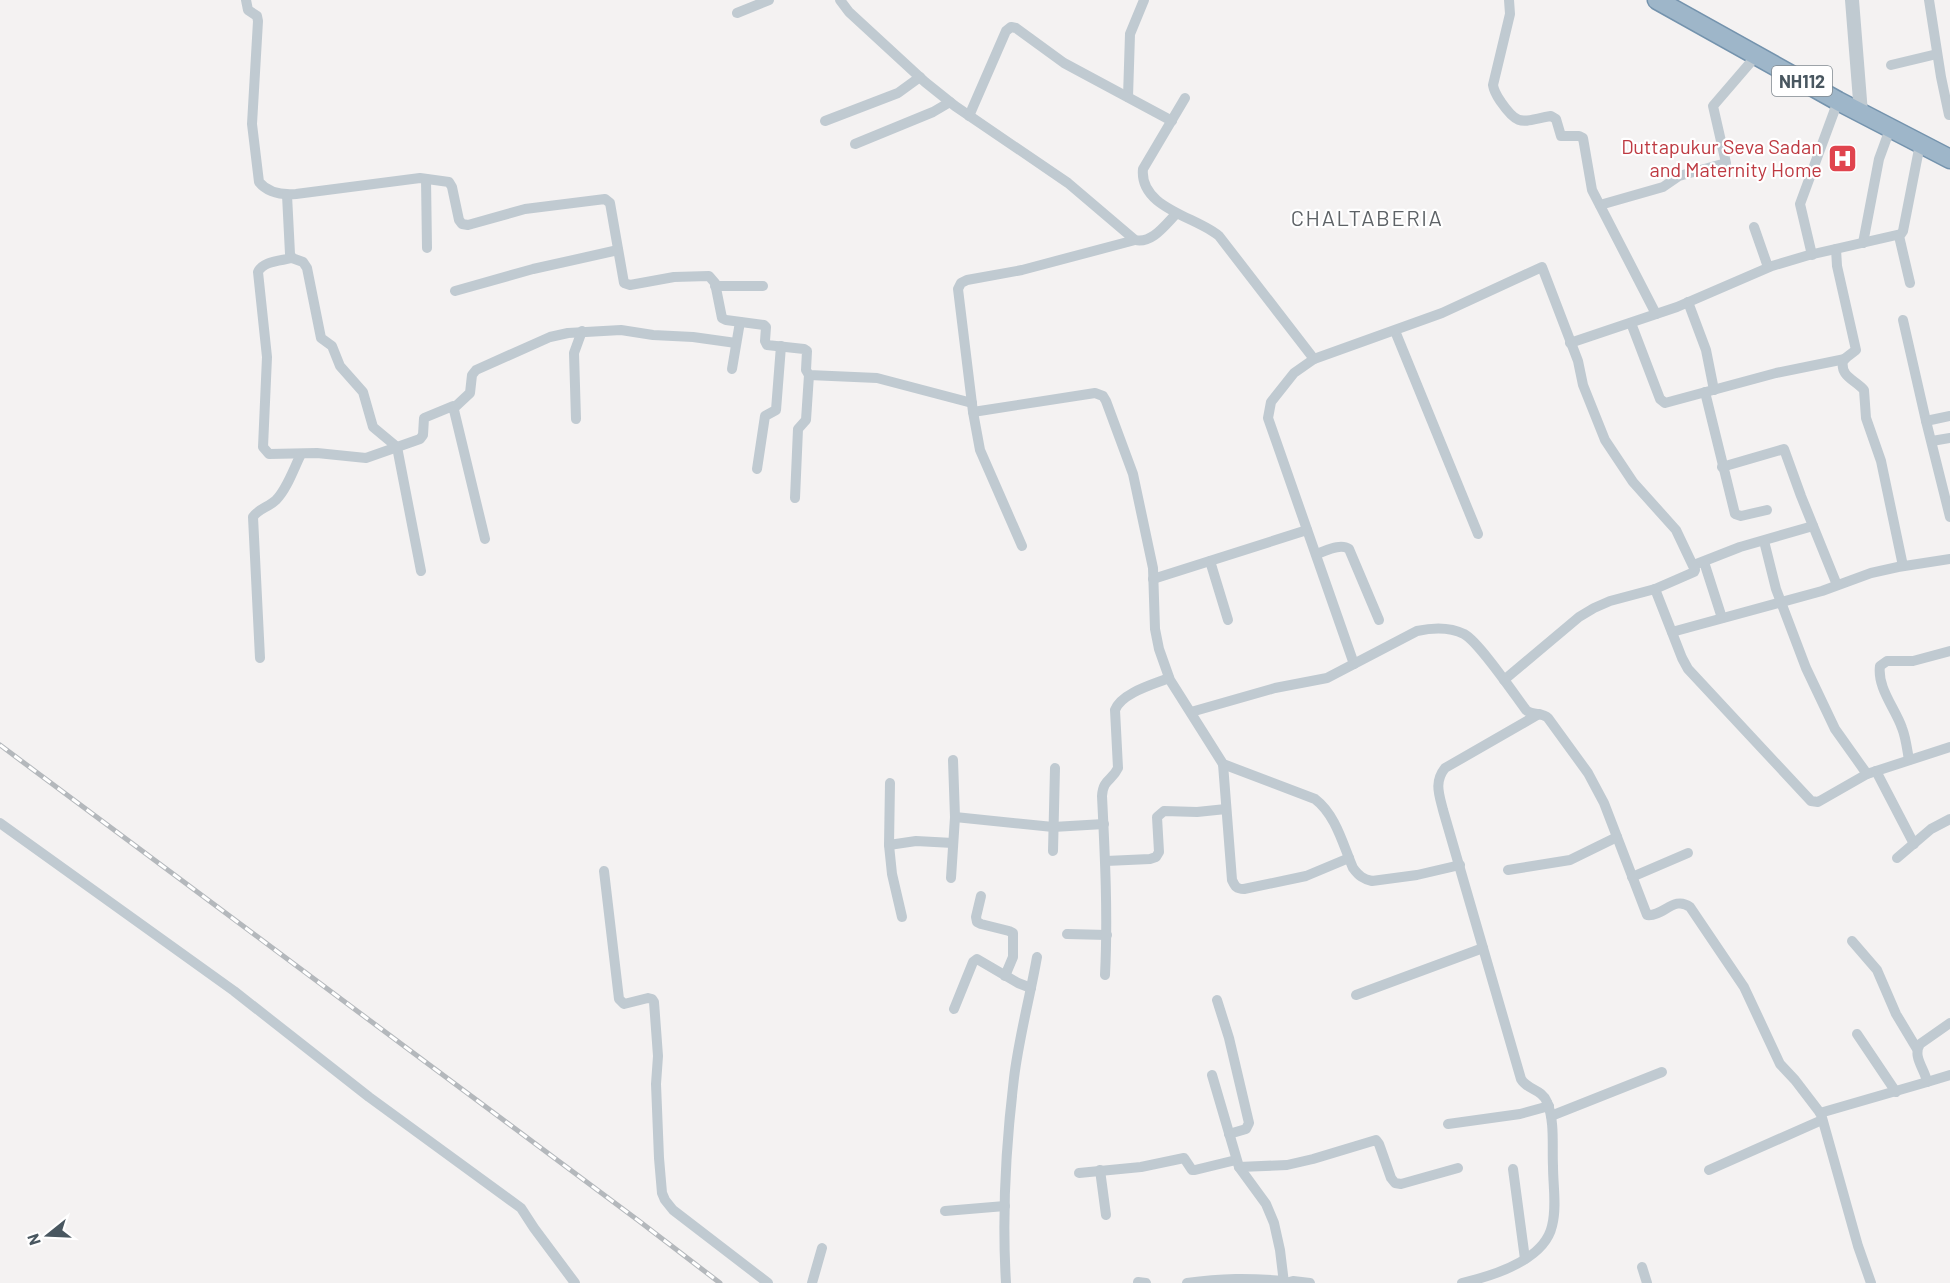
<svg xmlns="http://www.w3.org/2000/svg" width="1950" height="1283" font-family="Barlow,sans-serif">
<rect width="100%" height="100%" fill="#f4f2f2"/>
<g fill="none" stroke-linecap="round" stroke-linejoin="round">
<defs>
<polyline id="trunk" points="1657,0 1838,101 1950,159"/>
</defs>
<use href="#trunk" stroke="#7493ad" stroke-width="21"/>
<g stroke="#c0cad1" stroke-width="10">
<path d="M246,0L248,10L257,16L258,21L252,124L259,182C268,193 283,195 296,194L420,178L449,182L452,187L459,220L462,224L468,225L525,209L605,199L610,203L624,283L630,285L674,277L709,276L715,283L722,318L726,320L764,325L766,327L765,341L767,345L804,349L807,351L806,370L809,375L877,378L972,403"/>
<path d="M840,0L849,12L925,82L955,106L1068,183L1135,240C1152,244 1165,225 1176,214"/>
<path d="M1509,0L1510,14L1493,85C1494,92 1497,96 1501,102C1519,128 1522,121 1551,116L1556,119L1561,136H1579L1583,138L1592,190L1656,314"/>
<polyline points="1929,0 1941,77 1949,115"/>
<polyline points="737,13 769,0"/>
<polyline points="1891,65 1937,54"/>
<polyline points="1128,97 1130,34 1144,0"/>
<path d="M1185,98L1143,169C1139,208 1197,217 1219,236L1314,359"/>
<polyline points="969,116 1006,31 1011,27 1016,28 1064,63 1172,121"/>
<polyline points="825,121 898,93 920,77"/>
<polyline points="855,144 933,112 950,102"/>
<polyline points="426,179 427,248"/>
<polyline points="287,195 290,254 292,258 303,262 307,268 321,338 332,346 340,366 363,392 373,427 397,447 421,571"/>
<polyline points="1600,205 1663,187 1679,176 1726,163 1713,106 1756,56"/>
<polyline points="1754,227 1768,267"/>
<polyline points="1899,236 1910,283"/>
<polyline points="1863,243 1879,159 1890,129"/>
<path d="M1836,249L1837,266L1856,350L1843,360C1840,377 1854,379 1864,390L1866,418L1881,461L1903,566"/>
<polyline points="1812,255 1800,204 1838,101"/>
<path d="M292,258C280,261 263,261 258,272L267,357L263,447L269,454L317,453L366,458L420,439L423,435L424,418L453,406L485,539"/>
<polyline points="715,286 763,286"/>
<polyline points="455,291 533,269 618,250"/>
<polyline points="1688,302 1706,350 1714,390"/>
<polyline points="1903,320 1926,421"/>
<polyline points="1631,323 1660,399 1665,403 1776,373 1845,359"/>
<polyline points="1395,331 1478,534"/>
<polyline points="1570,343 1677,307 1772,266 1809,255 1901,234 1903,231 1920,144"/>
<polyline points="732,369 740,322"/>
<polyline points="1705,392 1735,514 1741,516 1767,510"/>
<polyline points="455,407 470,393 472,375 476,370 550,337 568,333 621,330 653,335 693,337 736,343"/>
<path d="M973,412L1095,393L1103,396L1106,401L1133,474L1153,568L1155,629L1159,649L1170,680L1223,764L1315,799C1336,815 1343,845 1353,868C1359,876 1363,879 1372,881L1417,875L1460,865"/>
<polyline points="1950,416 1926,421 1950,517"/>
<polyline points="576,419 574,353 582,331"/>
<polyline points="1932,441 1950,438"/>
<polyline points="1722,467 1784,449 1801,496 1837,585"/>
<polyline points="757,469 765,416 776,410 781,346"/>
<polyline points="795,498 798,429 806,420 809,375"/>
<polyline points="1764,541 1776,589 1806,668 1835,729 1867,774"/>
<polyline points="1022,546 980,450 973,412 958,289 961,283 967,280 1022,270 1135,240"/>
<path d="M1316,554C1326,551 1340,543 1349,549L1379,620"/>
<polyline points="1210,561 1228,620"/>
<polyline points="1704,562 1722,618"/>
<polyline points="1694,565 1740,547 1813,526"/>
<polyline points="1153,579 1307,530"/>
<polyline points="1655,589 1682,658 1688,669 1811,801 1818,802 1867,774 1950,747"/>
<polyline points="1672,632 1822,591 1871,573 1898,567 1950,559"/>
<path d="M260,658L253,517C258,509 269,507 276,500C287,489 294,468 301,454"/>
<polyline points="1354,664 1268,418 1271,402 1294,373 1314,359 1442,313 1542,267 1578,361 1583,385 1605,440 1633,482 1676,530 1695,570 1694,572 1655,589 1610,601 1594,608 1579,617 1504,680"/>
<path d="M1191,712L1275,688L1327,678L1417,631C1431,628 1450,627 1464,634C1479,642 1514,694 1526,710C1533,716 1542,712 1548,718L1588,773L1604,803L1647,915C1663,917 1674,895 1690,907L1744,987L1780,1064L1795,1080L1821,1114L1858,1246L1871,1283"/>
<path d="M1909,760C1907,749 1906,738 1902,728C1895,708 1877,688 1880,666L1887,661H1913L1950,651"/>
<path d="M1223,764L1232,880C1235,886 1236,889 1244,889L1306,876L1349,858"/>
<polyline points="1876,771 1914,844"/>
<polyline points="890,783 889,845 892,874 902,917"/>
<polyline points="955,817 1053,827 1104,824"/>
<polyline points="0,823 234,991 369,1097 521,1208 534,1228 575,1283"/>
<polyline points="889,845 916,841 953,843"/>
<polyline points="1053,851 1055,768"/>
<polyline points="1897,858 1931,829 1950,819"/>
<polyline points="1106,861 1150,859 1156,857 1159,852 1157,817 1164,811 1197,812 1226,809"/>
<polyline points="1508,870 1570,860 1617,837"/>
<polyline points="604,871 619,999 624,1004 648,998 652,999 654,1002 658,1056 656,1084 659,1158 662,1193 665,1200 673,1210 768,1283"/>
<polyline points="1632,877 1688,853"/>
<polyline points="951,878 955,817 953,760"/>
<polyline points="981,896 976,917 977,922 981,924 1009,931 1013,933 1013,957 1005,976"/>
<polyline points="1067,934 1107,935"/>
<polyline points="1852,941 1877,970 1896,1014 1917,1049"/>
<path d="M1105,975C1108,915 1105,856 1102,796C1103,779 1112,781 1118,768L1115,710C1121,693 1154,684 1169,678"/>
<polyline points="1356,995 1483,948"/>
<polyline points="1217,1000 1229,1038 1249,1123 1246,1129 1229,1134"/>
<polyline points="954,1009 973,962 977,959 1018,983 1031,988"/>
<polyline points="1857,1034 1896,1092"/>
<polyline points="1212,1075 1239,1167 1266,1204 1274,1223 1280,1250 1284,1283"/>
<polyline points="1927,1082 1950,1075"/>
<path d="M1820,1113L1927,1082C1925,1069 1912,1057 1920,1044L1950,1023"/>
<polyline points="1551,1116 1662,1072"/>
<polyline points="1448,1124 1520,1114 1549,1106"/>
<polyline points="1239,1167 1287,1165 1313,1159 1376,1140 1379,1144 1391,1178 1395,1183 1401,1184 1458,1168"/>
<polyline points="1513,1169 1525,1259"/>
<polyline points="1100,1170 1106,1215"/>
<polyline points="1709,1170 1822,1120"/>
<polyline points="1079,1173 1141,1167 1184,1158 1192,1170 1195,1170 1236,1160"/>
<polyline points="945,1211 1005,1206"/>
<polyline points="1642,1267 1647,1283"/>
<polyline points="1138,1282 1146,1283"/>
<polyline points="812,1283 822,1248"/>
<path d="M1006,1283C1002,1217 1006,1144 1014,1078C1019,1037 1030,997 1037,957"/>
<path d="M1187,1283C1222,1278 1249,1278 1284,1281"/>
<polyline points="1285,1283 1293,1281 1310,1283"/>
<path d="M1462,1283C1492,1276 1544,1261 1552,1226C1557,1207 1553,1186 1553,1166C1552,1146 1555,1121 1547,1102C1542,1089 1527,1090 1521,1079L1443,810C1439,794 1434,782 1445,768L1539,714"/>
</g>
<polyline stroke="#c0cad1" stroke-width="14" points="1852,0 1861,113"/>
<use href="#trunk" stroke="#9eb6c9" stroke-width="18"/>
<defs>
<polyline id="rail" points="0,745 639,1221 720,1283"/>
</defs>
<use href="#rail" stroke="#b4b8bc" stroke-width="5"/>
<use href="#rail" stroke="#fff" stroke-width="3" stroke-dasharray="9" stroke-linecap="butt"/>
</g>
<defs>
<symbol id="hospital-square" viewBox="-11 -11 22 22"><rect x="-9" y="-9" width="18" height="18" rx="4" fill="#e0444e" stroke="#fff"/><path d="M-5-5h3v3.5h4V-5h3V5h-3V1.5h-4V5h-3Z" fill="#fff"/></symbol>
</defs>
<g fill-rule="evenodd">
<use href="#hospital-square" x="1826" y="142" width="33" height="33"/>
</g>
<g text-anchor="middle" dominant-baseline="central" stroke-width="4.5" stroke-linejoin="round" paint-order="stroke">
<rect fill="#fff" stroke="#808990" stroke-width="1.5" x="1772" y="66" width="60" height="30" rx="4.5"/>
<g font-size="18" font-weight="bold" fill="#495760">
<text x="1802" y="81">NH112</text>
</g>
<g font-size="20" fill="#be3a42" stroke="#fff" text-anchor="end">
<text x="1822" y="146">Duttapukur Seva Sadan<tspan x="1822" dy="23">and Maternity Home</tspan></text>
</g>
<g font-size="22" letter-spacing="1.5" fill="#5e6367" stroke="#fff">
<text x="1367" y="217">CHALTABERIA</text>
</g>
</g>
<g transform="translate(48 1235) rotate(252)" stroke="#ffffff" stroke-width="4.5" paint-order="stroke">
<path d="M0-4.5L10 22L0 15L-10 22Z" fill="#495760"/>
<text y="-9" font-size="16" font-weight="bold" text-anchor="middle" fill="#495760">N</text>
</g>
</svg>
